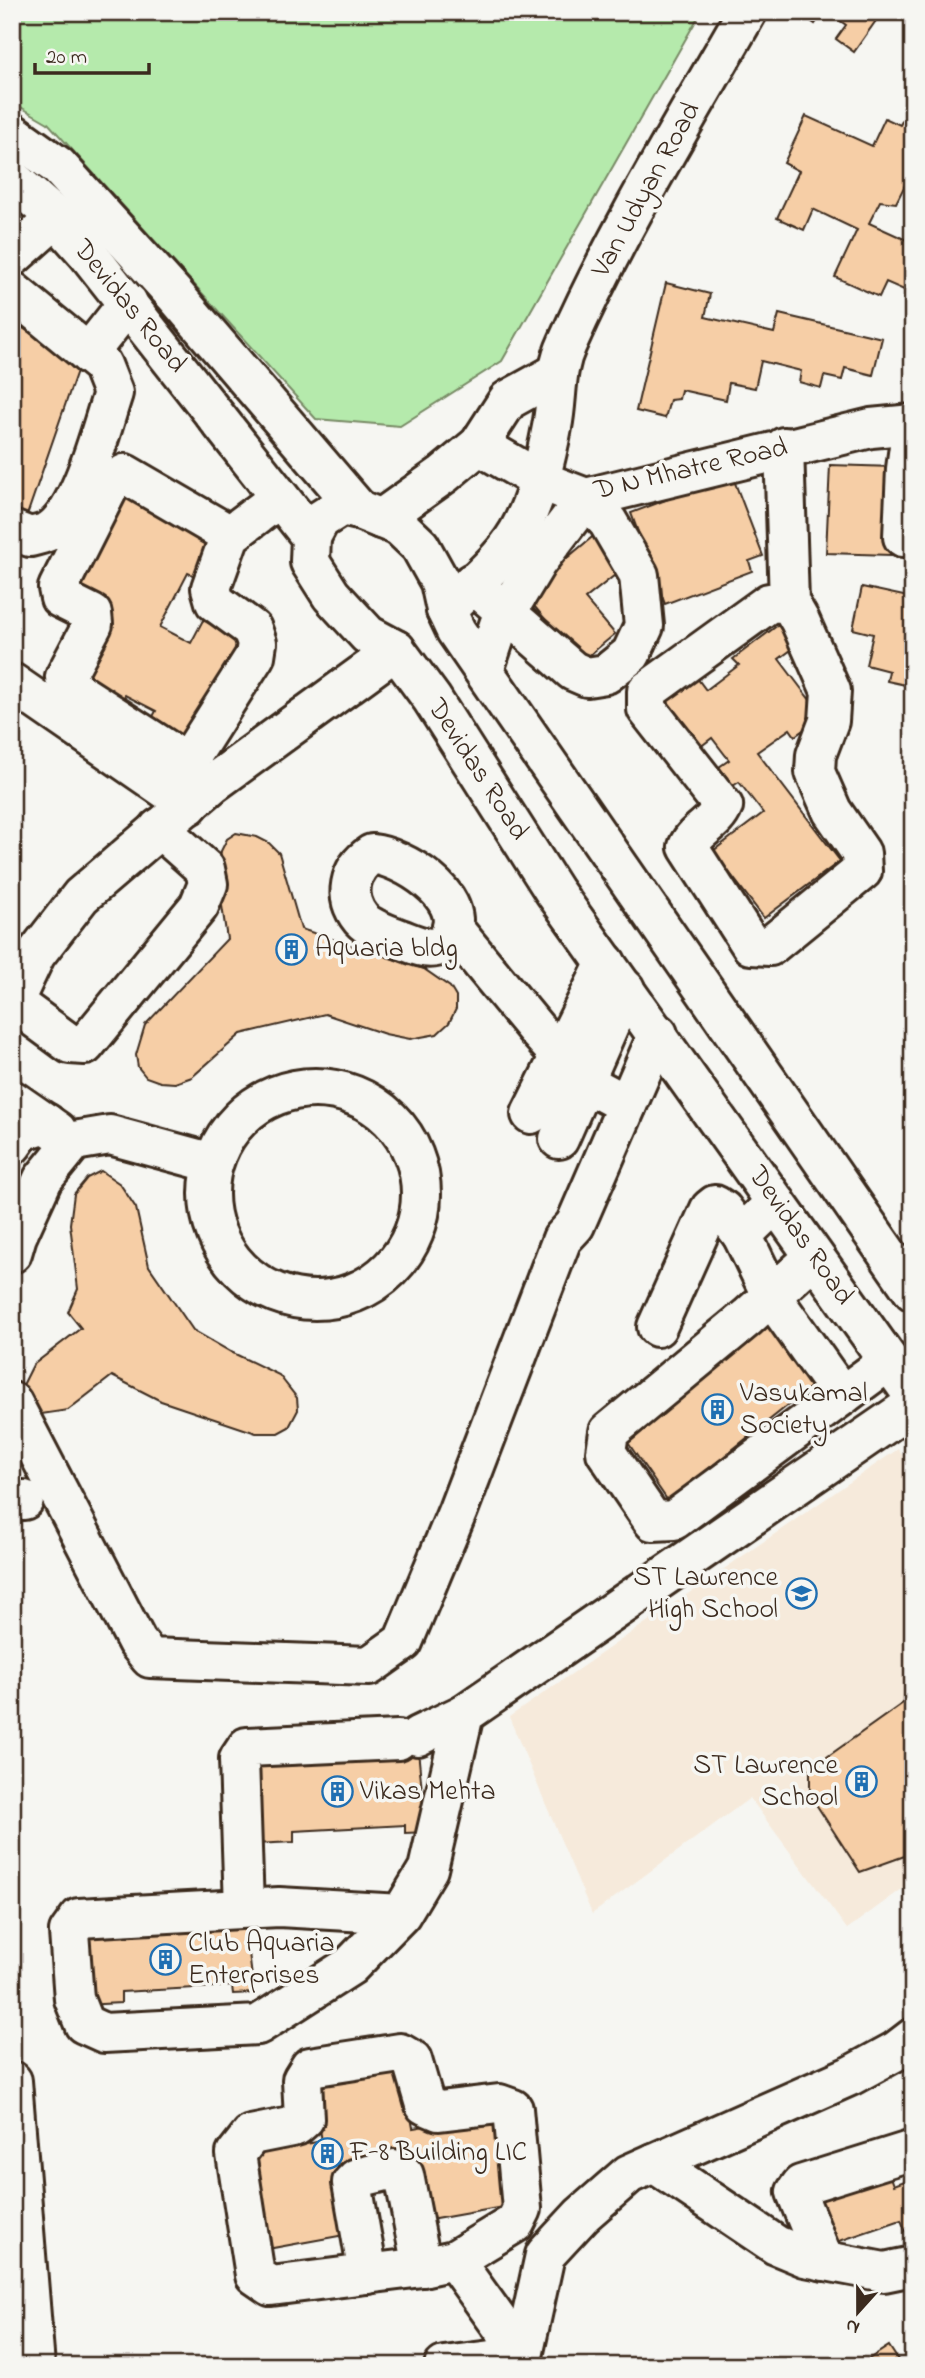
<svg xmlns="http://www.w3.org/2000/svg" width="925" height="2378" font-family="'Indie Flower',sans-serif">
<rect width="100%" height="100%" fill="#f6f6f2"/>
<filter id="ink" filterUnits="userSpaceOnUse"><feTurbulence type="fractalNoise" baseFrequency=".0143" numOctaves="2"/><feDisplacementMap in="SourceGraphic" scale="14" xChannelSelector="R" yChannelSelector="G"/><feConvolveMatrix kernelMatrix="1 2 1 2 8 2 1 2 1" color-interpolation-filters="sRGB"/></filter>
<g filter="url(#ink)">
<polygon fill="#f6eadb" points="898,1449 913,1470 913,1881 847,1929 750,1798 592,1914 509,1717"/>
<polygon fill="#b5eaac" stroke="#788a65" stroke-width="2" points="12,12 701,12 502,361 400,426 316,419 48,123 12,102"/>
<g fill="#f6cea6" stroke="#3b2a1e" stroke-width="2">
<polygon points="798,12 823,12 815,24"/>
<polygon points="828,12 882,12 854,52 836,39 846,25"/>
<polygon points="909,107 913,108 913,184 907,181 896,203 880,201 869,223 913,243 913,294 886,282 879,297 835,277 857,230 813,209 804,230 777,218 799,171 784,163 806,116 872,146 885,118 900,125"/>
<polygon points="666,283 710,294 705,317 774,333 779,314 882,338 873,375 845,368 842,380 824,376 821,388 799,382 801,371 761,361 755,388 729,383 726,400 681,390 679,399 670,400 665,418 636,411"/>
<polygon points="12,321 79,365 25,521 12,513"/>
<polygon points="830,465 894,467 891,555 826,553"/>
<polygon points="732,475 763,556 749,561 752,571 665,604 631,513"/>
<polygon points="117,487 217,534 195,576 188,573 160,627 191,643 203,620 248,644 184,744 148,726 156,711 125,695 121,703 74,679 109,613 64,589"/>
<polygon points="597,533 625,567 585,599 615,634 581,662 524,594"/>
<polygon points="862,587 913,598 913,673 910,686 887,681 889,671 866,665 873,634 853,629"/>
<polygon points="778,625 795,647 779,659 822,716 795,736 790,729 757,752 840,861 764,918 713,851 763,813 739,782 733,786 719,767 729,760 712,738 691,754 653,704 694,674 706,690 739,665 733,659"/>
<polygon points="236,833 257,837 269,843 279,853 301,929 424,969 450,987 456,997 456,1009 449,1023 437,1034 410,1039 385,1034 325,1014 241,1034 192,1077 175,1083 160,1082 146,1077 138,1067 136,1055 145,1025 227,939 219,886 219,867 221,851 227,839"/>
<polygon points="101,1171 120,1184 136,1208 149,1266 193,1330 231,1352 279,1375 297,1398 298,1410 289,1427 278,1433 256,1433 161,1401 112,1376 68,1410 35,1415 20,1391 33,1365 81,1328 68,1312 78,1289 70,1224 74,1194 87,1178"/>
<polygon points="763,1320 812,1386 668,1501 622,1434"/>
<polygon points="913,1696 913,1853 860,1872 810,1795 810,1769"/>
<polygon points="418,1750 426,1832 405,1833 405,1825 294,1831 294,1842 255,1844 250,1759"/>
<polygon points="245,1921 254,1993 233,1994 232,1986 121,1992 121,2003 83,2005 80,1934"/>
<polygon points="401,2062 413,2128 497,2113 514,2205 424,2221 410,2150 337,2164 350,2234 262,2250 244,2156 322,2141 311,2078"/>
<polygon points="885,2161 894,2185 913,2178 913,2250 901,2220 822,2247 803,2189"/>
<polygon points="889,2346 902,2366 858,2366"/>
</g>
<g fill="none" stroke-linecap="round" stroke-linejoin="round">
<defs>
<g id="street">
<polyline points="12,257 56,218"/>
<path d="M12,291L102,365L113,393C101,429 82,508 51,530C45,534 37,535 30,537L12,530"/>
<polyline points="88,354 128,303"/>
<polyline points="479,445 539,480 586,498 871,428 913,424"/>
<path d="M784,447L789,602L800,621L831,691L829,721L816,755L815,772L832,811L861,853L862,871L770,946L751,945L688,847C695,830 716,824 723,806L647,709V691L769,603L789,602"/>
<polyline points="230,535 125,474 112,481 58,588 60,598 92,614 93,624 65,677 71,688 187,763 255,656 257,643 252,629 215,602 211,588 230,535 279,498"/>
<polyline points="903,537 906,469 912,424"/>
<polyline points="472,583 573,671 587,677 606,674 631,654 644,626 639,575 608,522 586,498"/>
<polyline points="12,683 189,805"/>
<path d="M372,854C402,857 465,895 451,932C448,939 444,945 436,947C424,950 411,943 400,939C388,934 370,929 361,919C343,897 349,869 372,854Z"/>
<polyline points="452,927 536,1029 584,1082 627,1105"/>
<polyline points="13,1002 70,1044 85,1045 199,906 208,884 205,869 159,828"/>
<polyline points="12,1005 36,954 81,896 212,784 396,650"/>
<circle cx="315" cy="1194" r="106"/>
<polyline points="12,1100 57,1131"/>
<polyline points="531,1114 606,963"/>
<polyline points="559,1139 625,989"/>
<polyline points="12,1145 22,1131 46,1123"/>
<polyline points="776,1202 742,1235 772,1297 842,1396"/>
<polyline points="12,1253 17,1236 43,1179 74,1141 110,1135 213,1163"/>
<polyline points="813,1258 748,1317 609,1432 606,1452 653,1521 674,1520 889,1361"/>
<polyline points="657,1327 710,1209 715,1205 723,1210 742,1235"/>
<polyline points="12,1402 137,1642 150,1658 369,1666 403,1642 458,1510 562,1239 575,1225 658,1034"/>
<polyline points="12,1500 24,1500"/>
<polyline points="418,1736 464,1714"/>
<polyline points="244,1908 239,1759 247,1747 398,1740"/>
<polyline points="401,1914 279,1907 79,1918 69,1932 74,1999 84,2024 104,2033 258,2025 350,1966 401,1914 428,1869 464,1714 913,1405"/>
<polyline points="12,2081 35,2366"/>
<polyline points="654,2163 776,2245 805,2257 884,2272 913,2266"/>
<polyline points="454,2260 515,2223 522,2209 513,2109 499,2104 439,2111 425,2105 412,2060 400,2053 310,2067 302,2080 304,2119 296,2126 251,2135 236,2154 255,2275 271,2286 422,2267 454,2260 523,2356"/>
<polyline points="824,2261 796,2192 801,2185 913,2150"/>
<polyline points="368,2274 352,2183 357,2178 394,2169 404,2175 422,2267"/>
<polyline points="444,2366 523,2356"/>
<polyline points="523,2366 523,2356 545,2255 582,2215 629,2174 850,2076 896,2051 913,2038"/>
</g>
<g id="secondary">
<polyline points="381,519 444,474 479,445 508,400 557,373"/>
<path d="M446,610C472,584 507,557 523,523C538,494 546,459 552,427C558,397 554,372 567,344C618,229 685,121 747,12"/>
</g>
<g id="primary">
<polyline points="12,133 58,166 174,294 359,510"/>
<polyline points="12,179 56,218 88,254 311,537 310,562 331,595 368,635 396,650 432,699 554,891 913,1395"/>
<polyline points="311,537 320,520 342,506 359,510 399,526 420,546 440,582 446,610 456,631 913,1291"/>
<polyline points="484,670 499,625 537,562 586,498"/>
</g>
</defs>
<use href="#street" stroke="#3b2a1e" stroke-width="44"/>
<use href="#secondary" stroke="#3b2a1e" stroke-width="44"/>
<use href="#primary" stroke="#3b2a1e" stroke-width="44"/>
<use href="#street" stroke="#f6f6f2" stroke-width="38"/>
<use href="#secondary" stroke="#f6f6f2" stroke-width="38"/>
<use href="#primary" stroke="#f6f6f2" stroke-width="38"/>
</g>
</g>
<defs>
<symbol id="building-ring" viewBox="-11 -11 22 22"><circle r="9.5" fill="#f6f6f2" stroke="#1f6fb2" stroke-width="1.5"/><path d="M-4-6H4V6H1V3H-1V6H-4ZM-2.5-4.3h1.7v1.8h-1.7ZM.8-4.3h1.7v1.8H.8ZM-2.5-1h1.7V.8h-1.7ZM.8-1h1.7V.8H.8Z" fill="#1f6fb2"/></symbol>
<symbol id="school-ring" viewBox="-11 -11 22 22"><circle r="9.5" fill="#f6f6f2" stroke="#1f6fb2" stroke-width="1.5"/><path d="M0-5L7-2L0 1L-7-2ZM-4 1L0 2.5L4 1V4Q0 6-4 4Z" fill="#1f6fb2"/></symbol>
</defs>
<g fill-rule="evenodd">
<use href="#building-ring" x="274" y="932" width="35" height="35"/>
<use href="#building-ring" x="700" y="1392" width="35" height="35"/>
<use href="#school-ring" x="784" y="1576" width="35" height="35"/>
<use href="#building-ring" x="844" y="1764" width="35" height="35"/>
<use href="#building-ring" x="320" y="1774" width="35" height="35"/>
<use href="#building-ring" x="148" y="1942" width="35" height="35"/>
<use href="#building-ring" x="310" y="2136" width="35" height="35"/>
</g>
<g text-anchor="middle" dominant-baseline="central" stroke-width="7" stroke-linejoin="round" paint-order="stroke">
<g font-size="28" fill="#3b2a1e" stroke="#f6f6f2">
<text transform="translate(647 190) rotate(-61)">Van Udyan Road</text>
<text transform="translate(129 307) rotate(51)">Devidas Road</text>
<text transform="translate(691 470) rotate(-13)">D N Mhatre Road</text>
<text transform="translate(477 770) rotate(57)">Devidas Road</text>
<text transform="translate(800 1236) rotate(55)">Devidas Road</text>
</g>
<g font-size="28" fill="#3b2a1e" stroke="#f6f6f2" text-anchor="start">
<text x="315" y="949">Aquaria bldg</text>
<text x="740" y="1394">Vasukamal<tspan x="740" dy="32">Society</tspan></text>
<text x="778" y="1578" text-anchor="end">ST Lawrence<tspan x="778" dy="32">High School</tspan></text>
<text x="838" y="1766" text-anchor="end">ST Lawrence<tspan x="838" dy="32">School</tspan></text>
<text x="360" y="1792">Vikas Mehta</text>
<text x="188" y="1944">Club Aquaria<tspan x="188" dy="32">Enterprises</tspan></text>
<text x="350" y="2153">F-8 Building LIC</text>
</g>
</g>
<rect width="925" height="2378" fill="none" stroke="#f6f6f2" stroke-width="42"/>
<rect x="21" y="21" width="883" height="2336" fill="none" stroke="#3b2a1e" stroke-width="2.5" filter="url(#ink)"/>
<g transform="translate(858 2312) rotate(201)" stroke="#f6f6f2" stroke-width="5" paint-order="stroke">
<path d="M0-5L12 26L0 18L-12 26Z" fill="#3b2a1e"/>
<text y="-10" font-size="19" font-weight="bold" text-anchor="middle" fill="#3b2a1e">N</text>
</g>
<path d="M35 63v10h114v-10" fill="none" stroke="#3b2a1e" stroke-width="3.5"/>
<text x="46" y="63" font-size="21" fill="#3b2a1e" stroke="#f6f6f2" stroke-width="5" paint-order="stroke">20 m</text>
</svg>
